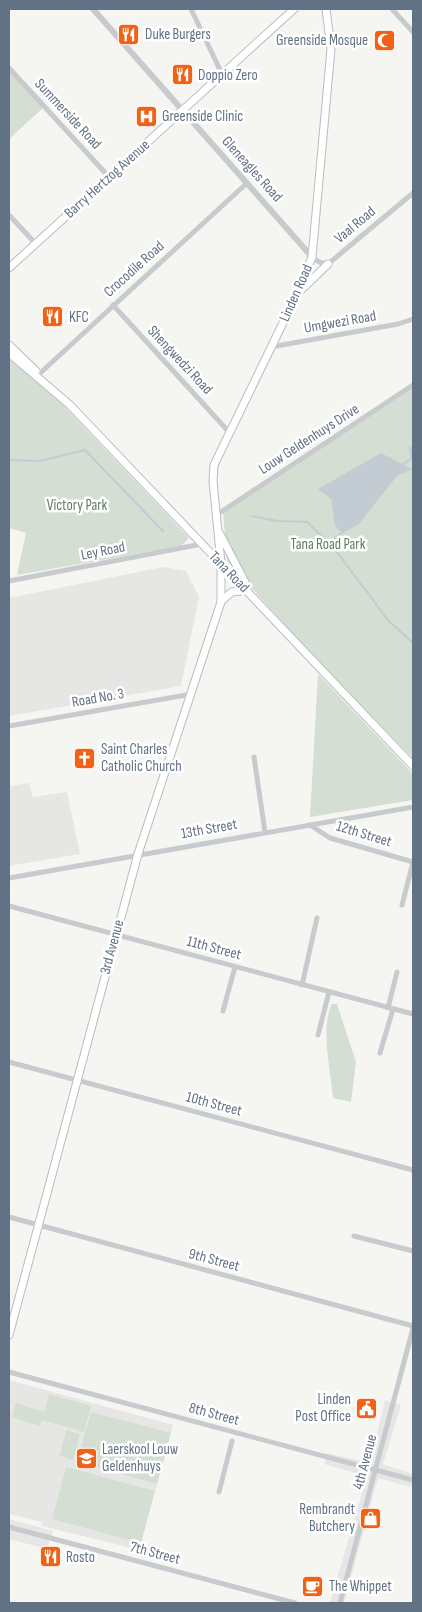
<svg xmlns="http://www.w3.org/2000/svg" width="422" height="1612" font-family="'Sofia Sans Condensed',sans-serif">
<rect width="100%" height="100%" fill="#f5f6f2"/>
<g fill="#e6e7e5">
<polygon points="163,567 186,571 199,597 181,686 9,716 9,598"/>
<polygon points="29,783 33,797 67,792 80,854 9,866 9,786"/>
<polygon points="9,1380 173,1425 139,1550 42,1526 42,1522 9,1514"/>
<polygon points="385,1400 401,1405 383,1464 413,1474 411,1487 378,1478 344,1603 330,1603 367,1476 324,1464 327,1453 370,1463"/>
<polygon points="9,1519 53,1531 47,1549 9,1539"/>
</g>
<g fill="#d5ded2">
<polygon points="9,69 43,108 9,139"/>
<polygon points="9,352 34,374 189,538 181,546 17,575 26,533 9,528"/>
<polygon points="413,383 413,759 314,657 227,561 223,510"/>
<polygon points="318,674 413,774 413,800 310,817"/>
<path d="M332,1004H337L356,1062L351,1102L333,1098C331,1072 320,1026 332,1004Z"/>
<polygon points="49,1394 91,1406 84,1432 42,1420 40,1426 12,1417 16,1403 44,1412"/>
<polygon points="91,1412 171,1433 157,1484 77,1462"/>
<polygon points="66,1430 80,1434 73,1460 60,1456"/>
<polygon points="66,1467 155,1491 141,1543 52,1519"/>
</g>
<polygon fill="#c3ccd2" points="381,453 412,469 397,476 358,525 342,533 335,526 331,499 318,489"/>
<g fill="none" stroke-linecap="round" stroke-linejoin="round">
<g stroke="#c3ccd2" stroke-width="2">
<polyline points="9,460 40,461 85,450 163,531"/>
<polyline points="402,465 412,458 410,448 413,447"/>
<polyline points="252,516 277,521 307,522 329,543 343,532"/>
<polyline points="330,543 388,620 413,643"/>
</g>
<defs>
<g id="secondary">
<polyline points="9,268 294,9"/>
<polyline points="298,293 328,264"/>
<polyline points="9,345 36,371"/>
<polyline points="9,353 70,405 413,766"/>
<polyline points="220,534 246,584"/>
<polyline points="221,601 232,592 247,590"/>
<polyline points="9,1335 138,854 221,602 221,563 213,481 214,465 297,294 312,257 331,49 326,9"/>
</g>
</defs>
<use href="#secondary" stroke="#b9bdc2" stroke-width="9"/>
<g stroke="#c8cbce" stroke-width="5">
<polyline points="191,9 222,74"/>
<polyline points="392,9 413,32"/>
<polyline points="9,68 109,177"/>
<polyline points="9,215 36,244"/>
<polyline points="312,257 319,262 328,264 413,193"/>
<polyline points="113,305 229,432"/>
<polyline points="271,347 398,324 413,319"/>
<polyline points="37,376 247,183"/>
<polyline points="218,514 413,385"/>
<polyline points="9,581 202,544"/>
<polyline points="9,726 192,694"/>
<polyline points="254,757 265,832"/>
<polyline points="310,825 330,838 413,862"/>
<polyline points="9,878 413,807"/>
<polyline points="402,905 413,862"/>
<polyline points="9,906 413,1014"/>
<polyline points="302,985 317,918"/>
<polyline points="388,1008 397,972"/>
<polyline points="223,1011 235,967"/>
<polyline points="318,1035 329,992"/>
<polyline points="380,1053 393,1009"/>
<polyline points="9,1062 413,1170"/>
<polyline points="9,1217 413,1326"/>
<polyline points="354,1236 413,1251"/>
<polyline points="9,1372 413,1480"/>
<polyline points="219,1492 232,1441"/>
<polyline points="9,1527 295,1603"/>
<polyline points="340,1603 413,1328"/>
</g>
<polyline stroke="#c8cbce" stroke-width="6" points="93,9 312,257"/>
<use href="#secondary" stroke="#fff" stroke-width="7"/>
</g>
<defs>
<symbol id="restaurant-square" viewBox="-11 -11 22 22"><rect x="-9" y="-9" width="18" height="18" rx="4" fill="#f16216" stroke="#fff"/><path d="M-5-6h1v4h1v-4h1v4h1v-4h1v5L-1.5 .5V6h-2V.5L-5-1ZM5-6V6H3V1.5H1.5Q1.5-4 5-6Z" fill="#fff"/></symbol>
<symbol id="mosque-square" viewBox="-11 -11 22 22"><rect x="-9" y="-9" width="18" height="18" rx="4" fill="#f16216" stroke="#fff"/><path d="M3.5-4.9A6 6 0 1 0 3.5 4.9A5 5 0 1 1 3.5-4.9Z" fill="#fff"/></symbol>
<symbol id="hospital-square" viewBox="-11 -11 22 22"><rect x="-9" y="-9" width="18" height="18" rx="4" fill="#f16216" stroke="#fff"/><path d="M-5-5h3v3.5h4V-5h3V5h-3V1.5h-4V5h-3Z" fill="#fff"/></symbol>
<symbol id="church-square" viewBox="-11 -11 22 22"><rect x="-9" y="-9" width="18" height="18" rx="4" fill="#f16216" stroke="#fff"/><path d="M-1.2-6h2.4v3.5h3.3v2.4h-3.3V6h-2.4V-.1h-3.3v-2.4h3.3Z" fill="#fff"/></symbol>
<symbol id="civic-square" viewBox="-11 -11 22 22"><rect x="-9" y="-9" width="18" height="18" rx="4" fill="#f16216" stroke="#fff"/><path d="M-.6-6.5H3V-4.5H.6V-3L4-1V1h2V6H-6V1h2V-1L-.6-3ZM-1.2 2.5V6h2.4V2.5Z" fill="#fff"/></symbol>
<symbol id="school-square" viewBox="-11 -11 22 22"><rect x="-9" y="-9" width="18" height="18" rx="4" fill="#f16216" stroke="#fff"/><path d="M0-5L7-2L0 1L-7-2ZM-4 1L0 2.5L4 1V4Q0 6-4 4Z" fill="#fff"/></symbol>
<symbol id="shop-square" viewBox="-11 -11 22 22"><rect x="-9" y="-9" width="18" height="18" rx="4" fill="#f16216" stroke="#fff"/><path d="M-5-2.5h2.3a2.7 3.5 0 0 1 5.4 0H5L5.5 6h-11ZM-1.5-2.5h3a1.5 2.3 0 0 0-3 0Z" fill="#fff"/></symbol>
<symbol id="cafe-square" viewBox="-11 -11 22 22"><rect x="-9" y="-9" width="18" height="18" rx="4" fill="#f16216" stroke="#fff"/><path d="M-5.5-4.5H6V0H3Q3 3.5 0 3.5H-2.5Q-5.5 3.5-5.5 0ZM3-3.2v2h1.7v-2ZM-6 4.5H4V6H-6Z" fill="#fff"/></symbol>
</defs>
<g fill-rule="evenodd">
<use href="#restaurant-square" x="116" y="22" width="25" height="25"/>
<use href="#mosque-square" x="372" y="28" width="25" height="25"/>
<use href="#restaurant-square" x="170" y="62" width="25" height="25"/>
<use href="#hospital-square" x="134" y="104" width="25" height="25"/>
<use href="#restaurant-square" x="40" y="304" width="25" height="25"/>
<use href="#church-square" x="72" y="746" width="25" height="25"/>
<use href="#civic-square" x="354" y="1396" width="25" height="25"/>
<use href="#school-square" x="74" y="1446" width="25" height="25"/>
<use href="#shop-square" x="358" y="1506" width="25" height="25"/>
<use href="#restaurant-square" x="38" y="1544" width="25" height="25"/>
<use href="#cafe-square" x="300" y="1574" width="25" height="25"/>
</g>
<g text-anchor="middle" dominant-baseline="central" stroke-width="5" stroke-linejoin="round" paint-order="stroke">
<g font-size="15" fill="#627285" stroke="#fff" text-anchor="start">
<text x="145" y="34">Duke Burgers</text>
<text x="368" y="40" text-anchor="end">Greenside Mosque</text>
<text x="198" y="75">Doppio Zero</text>
<text x="162" y="116">Greenside Clinic</text>
<text x="69" y="317">KFC</text>
<text x="101" y="749">Saint Charles<tspan x="101" dy="17">Catholic Church</tspan></text>
<text x="351" y="1399" text-anchor="end">Linden<tspan x="351" dy="17">Post Office</tspan></text>
<text x="102" y="1449">Laerskool Louw<tspan x="102" dy="17">Geldenhuys</tspan></text>
<text x="355" y="1509" text-anchor="end">Rembrandt<tspan x="355" dy="17">Butchery</tspan></text>
<text x="66" y="1557">Rosto</text>
<text x="329" y="1586">The Whippet</text>
</g>
<g font-size="15" fill="#627285" stroke="#fff">
<text transform="translate(68 114) rotate(47)">Summerside Road</text>
<text transform="translate(252 169) rotate(48)">Gleneagles Road</text>
<text transform="translate(107 179) rotate(-42)">Barry Hertzog Avenue</text>
<text transform="translate(355 225) rotate(-40)">Vaal Road</text>
<text transform="translate(134 269) rotate(-42)">Crocodile Road</text>
<text transform="translate(296 293) rotate(-66)">Linden Road</text>
<text transform="translate(340 322) rotate(-10)">Umgwezi Road</text>
<text transform="translate(180 360) rotate(47)">Shengwedzi Road</text>
<text transform="translate(309 439) rotate(-33)">Louw Geldenhuys Drive</text>
<text transform="translate(103 551) rotate(-11)">Ley Road</text>
<text transform="translate(229 572) rotate(46)">Tana Road</text>
<text transform="translate(98 698) rotate(-10)">Road No. 3</text>
<text transform="translate(209 829) rotate(-10)">13th Street</text>
<text transform="translate(364 834) rotate(17)">12th Street</text>
<text transform="translate(112 947) rotate(-75)">3rd Avenue</text>
<text transform="translate(214 948) rotate(15)">11th Street</text>
<text transform="translate(214 1104) rotate(15)">10th Street</text>
<text transform="translate(214 1260) rotate(15)">9th Street</text>
<text transform="translate(214 1414) rotate(15)">8th Street</text>
<text transform="translate(365 1462) rotate(-75)">4th Avenue</text>
<text transform="translate(155 1553) rotate(15)">7th Street</text>
</g>
<g font-size="15" fill="#647c62" stroke="#fff">
<text x="77" y="505">Victory Park</text>
<text x="328" y="544">Tana Road Park</text>
</g>
</g>
<rect width="422" height="1612" fill="none" stroke="#627285" stroke-width="20"/>
</svg>
